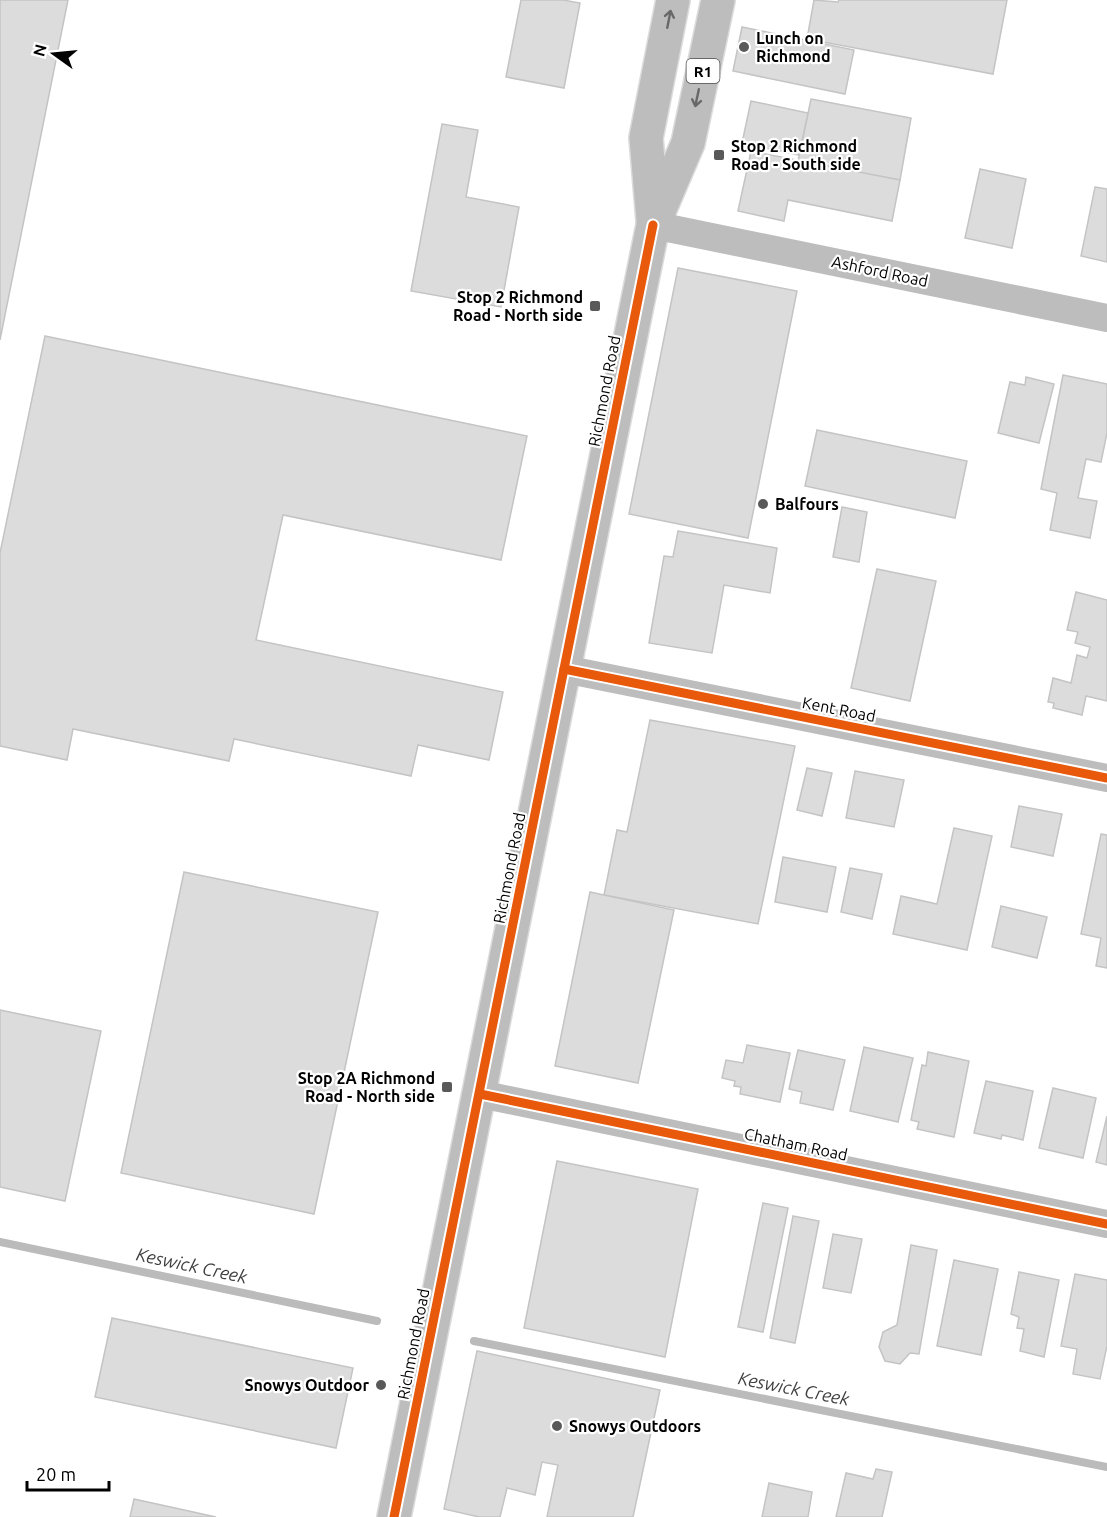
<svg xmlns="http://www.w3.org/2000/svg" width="1107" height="1517" font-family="Ubuntu,sans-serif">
<rect width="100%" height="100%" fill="#fff"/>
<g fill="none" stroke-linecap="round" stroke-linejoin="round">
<g stroke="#bbb" stroke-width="8">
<polyline points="0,1242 377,1321"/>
<polyline points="474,1341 1107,1467"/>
</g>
</g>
<g fill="#dcdcdc" stroke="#c4c4c4" stroke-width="1.5">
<polygon points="0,0 68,0 0,340"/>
<polygon points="521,0 563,0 580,3 564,88 506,77"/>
<polygon points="814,0 838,2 839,0 1007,0 993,74 807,39"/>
<polygon points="742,27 854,50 845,94 733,71"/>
<polygon points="811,99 911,118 900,180 798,161"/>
<polygon points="751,101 808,113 799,155 742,143"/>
<polygon points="442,124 478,130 466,197 519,207 501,307 411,291"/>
<polygon points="751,151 900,180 892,221 788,200 784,221 738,211"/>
<polygon points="980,169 1026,179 1012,248 965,238"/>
<polygon points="1095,187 1107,189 1107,262 1081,256"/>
<polygon points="678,268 797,291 748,538 629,514"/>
<polygon points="45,336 527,436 501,560 283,515 256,640 503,692 489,760 418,745 411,776 234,739 229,761 73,729 67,760 0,746 0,553"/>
<polygon points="1063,375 1107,384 1107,433 1101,462 1086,459 1078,498 1097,501 1090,538 1050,530 1057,493 1041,489"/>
<polygon points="1026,377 1054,384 1039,443 998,433 1010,382 1025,385"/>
<polygon points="817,430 967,461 955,518 805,486"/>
<polygon points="842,507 867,512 859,562 833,557"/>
<polygon points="678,531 777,548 770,593 724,585 712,653 649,643 664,556 673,557"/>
<polygon points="877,569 936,581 910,701 851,688"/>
<polygon points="1076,592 1107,600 1107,701 1086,696 1082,715 1053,708 1054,703 1048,702 1053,678 1071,683 1077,655 1087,658 1090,647 1075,643 1078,632 1067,630"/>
<polygon points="650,720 795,746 758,924 604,895 617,830 627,832"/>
<polygon points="807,768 832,773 822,816 797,810"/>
<polygon points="855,771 904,780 894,827 846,818"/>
<polygon points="1019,806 1062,814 1053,856 1011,847"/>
<polygon points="954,828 992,836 967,950 893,934 901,896 937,904"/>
<polygon points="1101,834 1107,835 1107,968 1096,966 1101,938 1081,934"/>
<polygon points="783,857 836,867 827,912 775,902"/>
<polygon points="850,868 882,874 872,919 841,912"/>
<polygon points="184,872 378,912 314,1214 121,1173"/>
<polygon points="590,892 674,910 638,1083 555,1066"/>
<polygon points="1001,906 1047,917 1037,958 992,947"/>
<polygon points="0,1010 101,1031 65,1201 0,1187"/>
<polygon points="747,1045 790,1053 780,1102 740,1094 741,1087 734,1086 735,1081 722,1078 726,1060 743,1063"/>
<polygon points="864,1047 913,1058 898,1122 850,1111"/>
<polygon points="798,1050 845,1060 833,1110 800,1103 802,1092 789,1089"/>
<polygon points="928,1052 969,1061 954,1137 917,1129 919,1122 911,1120 922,1065 926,1066"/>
<polygon points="986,1081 1033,1091 1023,1140 1002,1135 1001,1139 974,1133"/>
<polygon points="1053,1088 1096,1098 1083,1158 1039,1148"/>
<polygon points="1107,1116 1107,1165 1096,1162"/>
<polygon points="557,1161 698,1189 665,1357 524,1328"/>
<polygon points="763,1203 788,1208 763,1332 738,1327"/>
<polygon points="793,1216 819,1221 795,1343 770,1338"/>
<polygon points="833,1234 862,1239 851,1293 823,1288"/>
<polygon points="911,1245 937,1250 919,1354 910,1353 900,1364 885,1361 879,1347 883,1332 897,1325"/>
<polygon points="954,1260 998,1269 981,1355 937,1346"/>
<polygon points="1019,1272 1059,1280 1044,1357 1020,1351 1024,1329 1017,1328 1019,1317 1011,1314"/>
<polygon points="1075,1274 1107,1280 1107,1346 1100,1379 1073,1374 1077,1349 1061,1346"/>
<polygon points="112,1318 353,1368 336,1448 95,1397"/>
<polygon points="477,1351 660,1390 633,1517 547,1517 558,1465 542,1462 535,1495 507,1488 500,1517 479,1517 444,1509"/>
<polygon points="876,1469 892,1472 882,1517 836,1517 846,1473 873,1479"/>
<polygon points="769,1483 812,1492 808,1517 762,1517"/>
<polygon points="134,1499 216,1517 130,1517"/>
</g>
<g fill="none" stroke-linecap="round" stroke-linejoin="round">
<defs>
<g id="major">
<polyline points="653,220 646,138 673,0"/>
<polyline points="394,1517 653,225 688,143 718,0"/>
</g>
</defs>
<use href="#major" stroke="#dbdbdb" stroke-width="36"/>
<g stroke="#bdbdbd" stroke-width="28">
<polyline points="653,225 1107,318"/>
<polyline points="564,669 1107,778"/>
<polyline points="480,1094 1107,1224"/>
</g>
<use href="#major" stroke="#bdbdbd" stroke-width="33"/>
<defs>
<g id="cycleway">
<polyline points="564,669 1107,778"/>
<polyline points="480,1094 1107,1224"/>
<polyline points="394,1517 653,225"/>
</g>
</defs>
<use href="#cycleway" stroke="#fff" stroke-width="13"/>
<use href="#cycleway" stroke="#e8590c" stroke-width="9"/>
</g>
<defs><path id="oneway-shaft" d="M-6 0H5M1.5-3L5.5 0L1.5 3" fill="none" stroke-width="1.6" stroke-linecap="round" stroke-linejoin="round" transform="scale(1.5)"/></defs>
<g stroke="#686868">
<use href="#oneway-shaft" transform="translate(669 19) rotate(-79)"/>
<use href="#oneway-shaft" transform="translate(697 98) rotate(102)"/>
</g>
<g fill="#595959" stroke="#fff" stroke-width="2">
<circle cx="744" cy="47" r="6"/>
<rect x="713" y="149" width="12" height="12" rx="3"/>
<rect x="589" y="300" width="12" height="12" rx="3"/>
<circle cx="763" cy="504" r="6"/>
<rect x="441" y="1081" width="12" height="12" rx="3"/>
<circle cx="381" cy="1385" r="6"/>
<circle cx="557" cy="1426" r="6"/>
</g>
<g text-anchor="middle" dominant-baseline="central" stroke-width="4.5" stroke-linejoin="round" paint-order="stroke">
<rect fill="#fff" stroke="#4c4c4c" stroke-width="1.5" x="686.5" y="59" width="33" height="24" rx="4.5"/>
<g font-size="15" font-weight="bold" fill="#000">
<text x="703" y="71">R1</text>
</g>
<g font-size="16" font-weight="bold" fill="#000" stroke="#fff" text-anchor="start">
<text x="756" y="38">Lunch on<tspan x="756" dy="18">Richmond</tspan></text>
<text x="731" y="146">Stop 2 Richmond<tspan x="731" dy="18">Road - South side</tspan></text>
<text x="583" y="297" text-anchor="end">Stop 2 Richmond<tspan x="583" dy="18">Road - North side</tspan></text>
<text x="775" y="504">Balfours</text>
<text x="435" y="1078" text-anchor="end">Stop 2A Richmond<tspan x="435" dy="18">Road - North side</tspan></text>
<text x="369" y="1385" text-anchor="end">Snowys Outdoor</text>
<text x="569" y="1426">Snowys Outdoors</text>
</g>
<g font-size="16" fill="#000" stroke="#fff">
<text transform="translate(880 271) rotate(12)">Ashford Road</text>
<text transform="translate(604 391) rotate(-79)">Richmond Road</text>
<text transform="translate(839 709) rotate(11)">Kent Road</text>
<text transform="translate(509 868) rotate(-79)">Richmond Road</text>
<text transform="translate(796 1144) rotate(12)">Chatham Road</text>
<text transform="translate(413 1344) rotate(-79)">Richmond Road</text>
</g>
<g font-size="18" font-style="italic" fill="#3f3f3f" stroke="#fff">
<text transform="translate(192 1265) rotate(12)">Keswick Creek</text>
<text transform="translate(794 1388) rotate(11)">Keswick Creek</text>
</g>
</g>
<g transform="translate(54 54) rotate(285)" stroke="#ffffff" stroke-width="4.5" paint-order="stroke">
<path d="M0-4.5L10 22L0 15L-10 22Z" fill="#000000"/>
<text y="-9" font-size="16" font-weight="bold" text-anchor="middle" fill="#000000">N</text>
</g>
<path d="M27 1481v9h82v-9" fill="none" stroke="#000000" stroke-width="3"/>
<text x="36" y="1481" font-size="18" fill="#000000" stroke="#ffffff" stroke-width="4.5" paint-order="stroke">20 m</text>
</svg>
